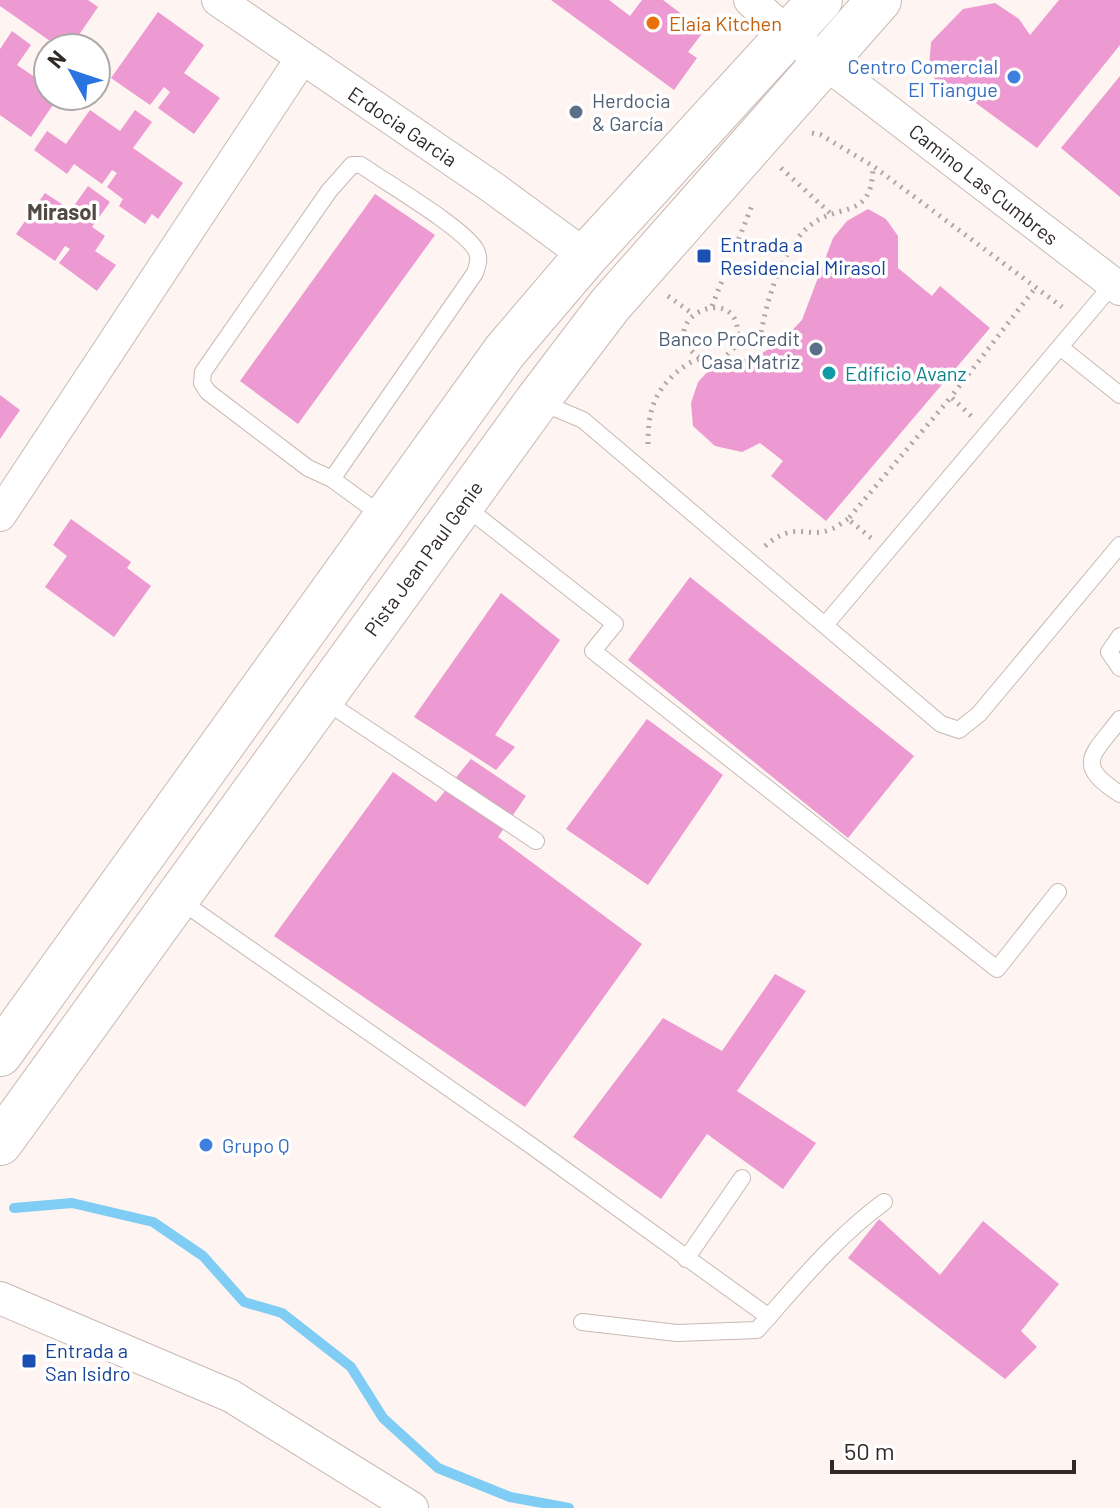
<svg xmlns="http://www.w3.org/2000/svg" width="1120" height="1508" font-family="Barlow,sans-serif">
<rect width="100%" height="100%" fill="#fef4f1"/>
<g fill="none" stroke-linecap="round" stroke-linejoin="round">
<polyline stroke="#7fcdf4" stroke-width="10" points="14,1208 72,1203 153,1222 203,1256 244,1302 282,1313 351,1367 383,1418 438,1468 510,1497 569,1508"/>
</g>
<g fill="#ec9ad1">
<polygon points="0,0 88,0 98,7 70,48 60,48 0,6"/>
<polygon points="551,0 609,0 630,16 642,0 663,0 704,31 688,52 697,58 674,90"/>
<polygon points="1059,0 1120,0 1120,45 1037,148 954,87 945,98 929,68 931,42 963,9 995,3 1019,19 1030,35"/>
<polygon points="158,12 204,45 184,73 220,98 194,134 158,108 170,92 164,87 150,105 111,78"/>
<polygon points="12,31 31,45 17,65 48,86 48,96 59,96 31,137 0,115 0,49"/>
<polygon points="1120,76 1120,197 1061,148"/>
<polygon points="90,110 120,131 135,110 152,122 133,148 183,183 158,219 152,214 145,224 119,206 123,199 107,187 117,173 112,170 102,184 74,164 67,174 34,150 47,131 66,144"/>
<polygon points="88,186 110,202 92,227 105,236 95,251 116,265 97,291 59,263 70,249 65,246 55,261 16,234 45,193 71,210"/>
<polygon points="375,194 435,235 298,424 240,381"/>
<polygon points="868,209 886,219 898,236 898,268 932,296 940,286 990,328 826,521 771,476 783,461 760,443 742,452 715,446 693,426 691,403 698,382 715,364 755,357 780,343 802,320 833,238 847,221"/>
<polygon points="0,395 20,410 0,439"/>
<polygon points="71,519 131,562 127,568 151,586 114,637 45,587 67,556 53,545"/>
<polygon points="690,577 914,756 848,838 628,660"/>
<polygon points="501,593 560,640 495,735 515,747 496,770 414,717"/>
<polygon points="647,719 723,775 648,885 566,829"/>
<polygon points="471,759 526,796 498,837 642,944 525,1107 274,936 393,772 436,802"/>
<polygon points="775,974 806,991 737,1091 816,1143 783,1189 707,1134 661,1199 573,1137 663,1018 722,1051"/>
<polygon points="879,1219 940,1275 983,1221 1059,1284 1021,1331 1037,1347 1005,1379 848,1258"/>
</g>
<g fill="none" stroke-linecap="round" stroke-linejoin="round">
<defs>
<g id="lane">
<polyline points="1060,347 1120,395"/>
<polyline points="538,401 583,420 941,724 959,730 979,714 1120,545"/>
<path d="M332,479L475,273C478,264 480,258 476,250C464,228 385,182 361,165H352L329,191L203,372L202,383L208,392L308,468L332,479L384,517"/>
<polyline points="463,505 615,624 593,651 997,969 1058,892"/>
<polyline points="825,625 1113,284"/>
<polyline points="1120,636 1109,652 1120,668"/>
<polyline points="322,699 536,841"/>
<path d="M1120,719C1093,755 1073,764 1120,794"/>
<polyline points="178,899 529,1144 769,1317"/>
<polyline points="686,1259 742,1178"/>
<path d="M582,1322L677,1333L757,1330C797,1285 835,1238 884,1202"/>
</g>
<g id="street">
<polyline points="218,0 492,187 586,256"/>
<polyline points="750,0 789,35 1120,289"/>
<polyline points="0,515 302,58"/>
<polyline points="0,1298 231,1396 412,1508"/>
</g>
<g id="secondary">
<polyline points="0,1054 505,351 586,256 820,0"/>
<polyline points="0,1143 537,401 610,305 879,0"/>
</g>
</defs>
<use href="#lane" stroke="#c8b9b4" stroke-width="18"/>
<use href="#street" stroke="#c8b9b4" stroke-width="34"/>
<use href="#secondary" stroke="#c8b9b4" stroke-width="46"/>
<g stroke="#b0a7a5" stroke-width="5" stroke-dasharray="2 6" stroke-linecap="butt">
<polyline points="812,133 821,135 873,166 1062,307"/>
<polyline points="781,168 830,213"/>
<polyline points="668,296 693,314"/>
<polyline points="712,306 753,203"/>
<path d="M738,334L761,333C767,300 780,256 804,231C834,199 872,225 873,167"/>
<polyline points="971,416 951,397 1036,287"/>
<path d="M648,444C648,413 653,393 677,372C683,367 691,361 699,359C704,359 706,361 711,361C723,361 730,353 737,344C748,274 644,320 701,359"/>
<polyline points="871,538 848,519 951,397"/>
<path d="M765,546C797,519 806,540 832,529C837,527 843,522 848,519"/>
</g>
<use href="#lane" stroke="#fff" stroke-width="16"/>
<use href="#street" stroke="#fff" stroke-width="32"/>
<use href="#secondary" stroke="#fff" stroke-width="44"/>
</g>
<circle fill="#e8710a" stroke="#fff" stroke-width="3" cx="653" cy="23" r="8"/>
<g fill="#3f7fe0" stroke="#fff" stroke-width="3">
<circle cx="1014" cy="77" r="8"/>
<circle cx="206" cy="1145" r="8"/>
</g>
<g fill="#5c6f8a" stroke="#fff" stroke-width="3">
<circle cx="576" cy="112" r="8"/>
<circle cx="816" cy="349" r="8"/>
</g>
<g fill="#1a4fb4" stroke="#fff" stroke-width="3">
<rect x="696" y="248" width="16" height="16" rx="4"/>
<rect x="21" y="1353" width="16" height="16" rx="4"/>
</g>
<circle fill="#0f9aa8" stroke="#fff" stroke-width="3" cx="829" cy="373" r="8"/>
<g text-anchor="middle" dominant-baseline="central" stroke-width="7" stroke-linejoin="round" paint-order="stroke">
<g font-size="20" fill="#c56008" stroke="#fff" text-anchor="start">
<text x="669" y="23">Elaia Kitchen</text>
</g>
<g font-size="20" fill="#366cbe" stroke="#fff" text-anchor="end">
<text x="998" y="66">Centro Comercial<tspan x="998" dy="23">El Tiangue</tspan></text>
<text x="222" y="1145" text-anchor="start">Grupo Q</text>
</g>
<g font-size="20" fill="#4e5e75" stroke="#fff" text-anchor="start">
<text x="592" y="100">Herdocia<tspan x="592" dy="23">&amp; García</tspan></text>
<text x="800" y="338" text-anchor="end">Banco ProCredit<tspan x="800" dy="23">Casa Matriz</tspan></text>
</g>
<g font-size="20" fill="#2f2927" stroke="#fff">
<text transform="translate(403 126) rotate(34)">Erdocia Garcia</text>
<text transform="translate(984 184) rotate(38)">Camino Las Cumbres</text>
<text transform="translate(423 558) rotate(-54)">Pista Jean Paul Genie</text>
</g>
<g font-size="20" fill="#164399" stroke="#fff" text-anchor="start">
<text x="720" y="244">Entrada a<tspan x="720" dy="23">Residencial Mirasol</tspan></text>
<text x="45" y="1350">Entrada a<tspan x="45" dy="23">San Isidro</tspan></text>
</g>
<g font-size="20" fill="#0d838f" stroke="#fff" text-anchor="start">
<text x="845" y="373">Edificio Avanz</text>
</g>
<g font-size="22" font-weight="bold" fill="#544843" stroke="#fff">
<text x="62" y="211">Mirasol</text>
</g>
</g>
<g transform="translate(72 72) rotate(310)"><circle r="38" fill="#ffffff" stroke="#aca9a9" stroke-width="2"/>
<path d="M0-6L14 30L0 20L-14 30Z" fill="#2974e0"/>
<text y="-12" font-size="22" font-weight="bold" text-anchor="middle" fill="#2f2927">N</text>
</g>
<path d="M832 1460v12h242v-12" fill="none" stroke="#2f2927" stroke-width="4"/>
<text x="844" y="1460" font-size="24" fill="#2f2927" stroke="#ffffff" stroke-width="6" paint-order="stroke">50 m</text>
</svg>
